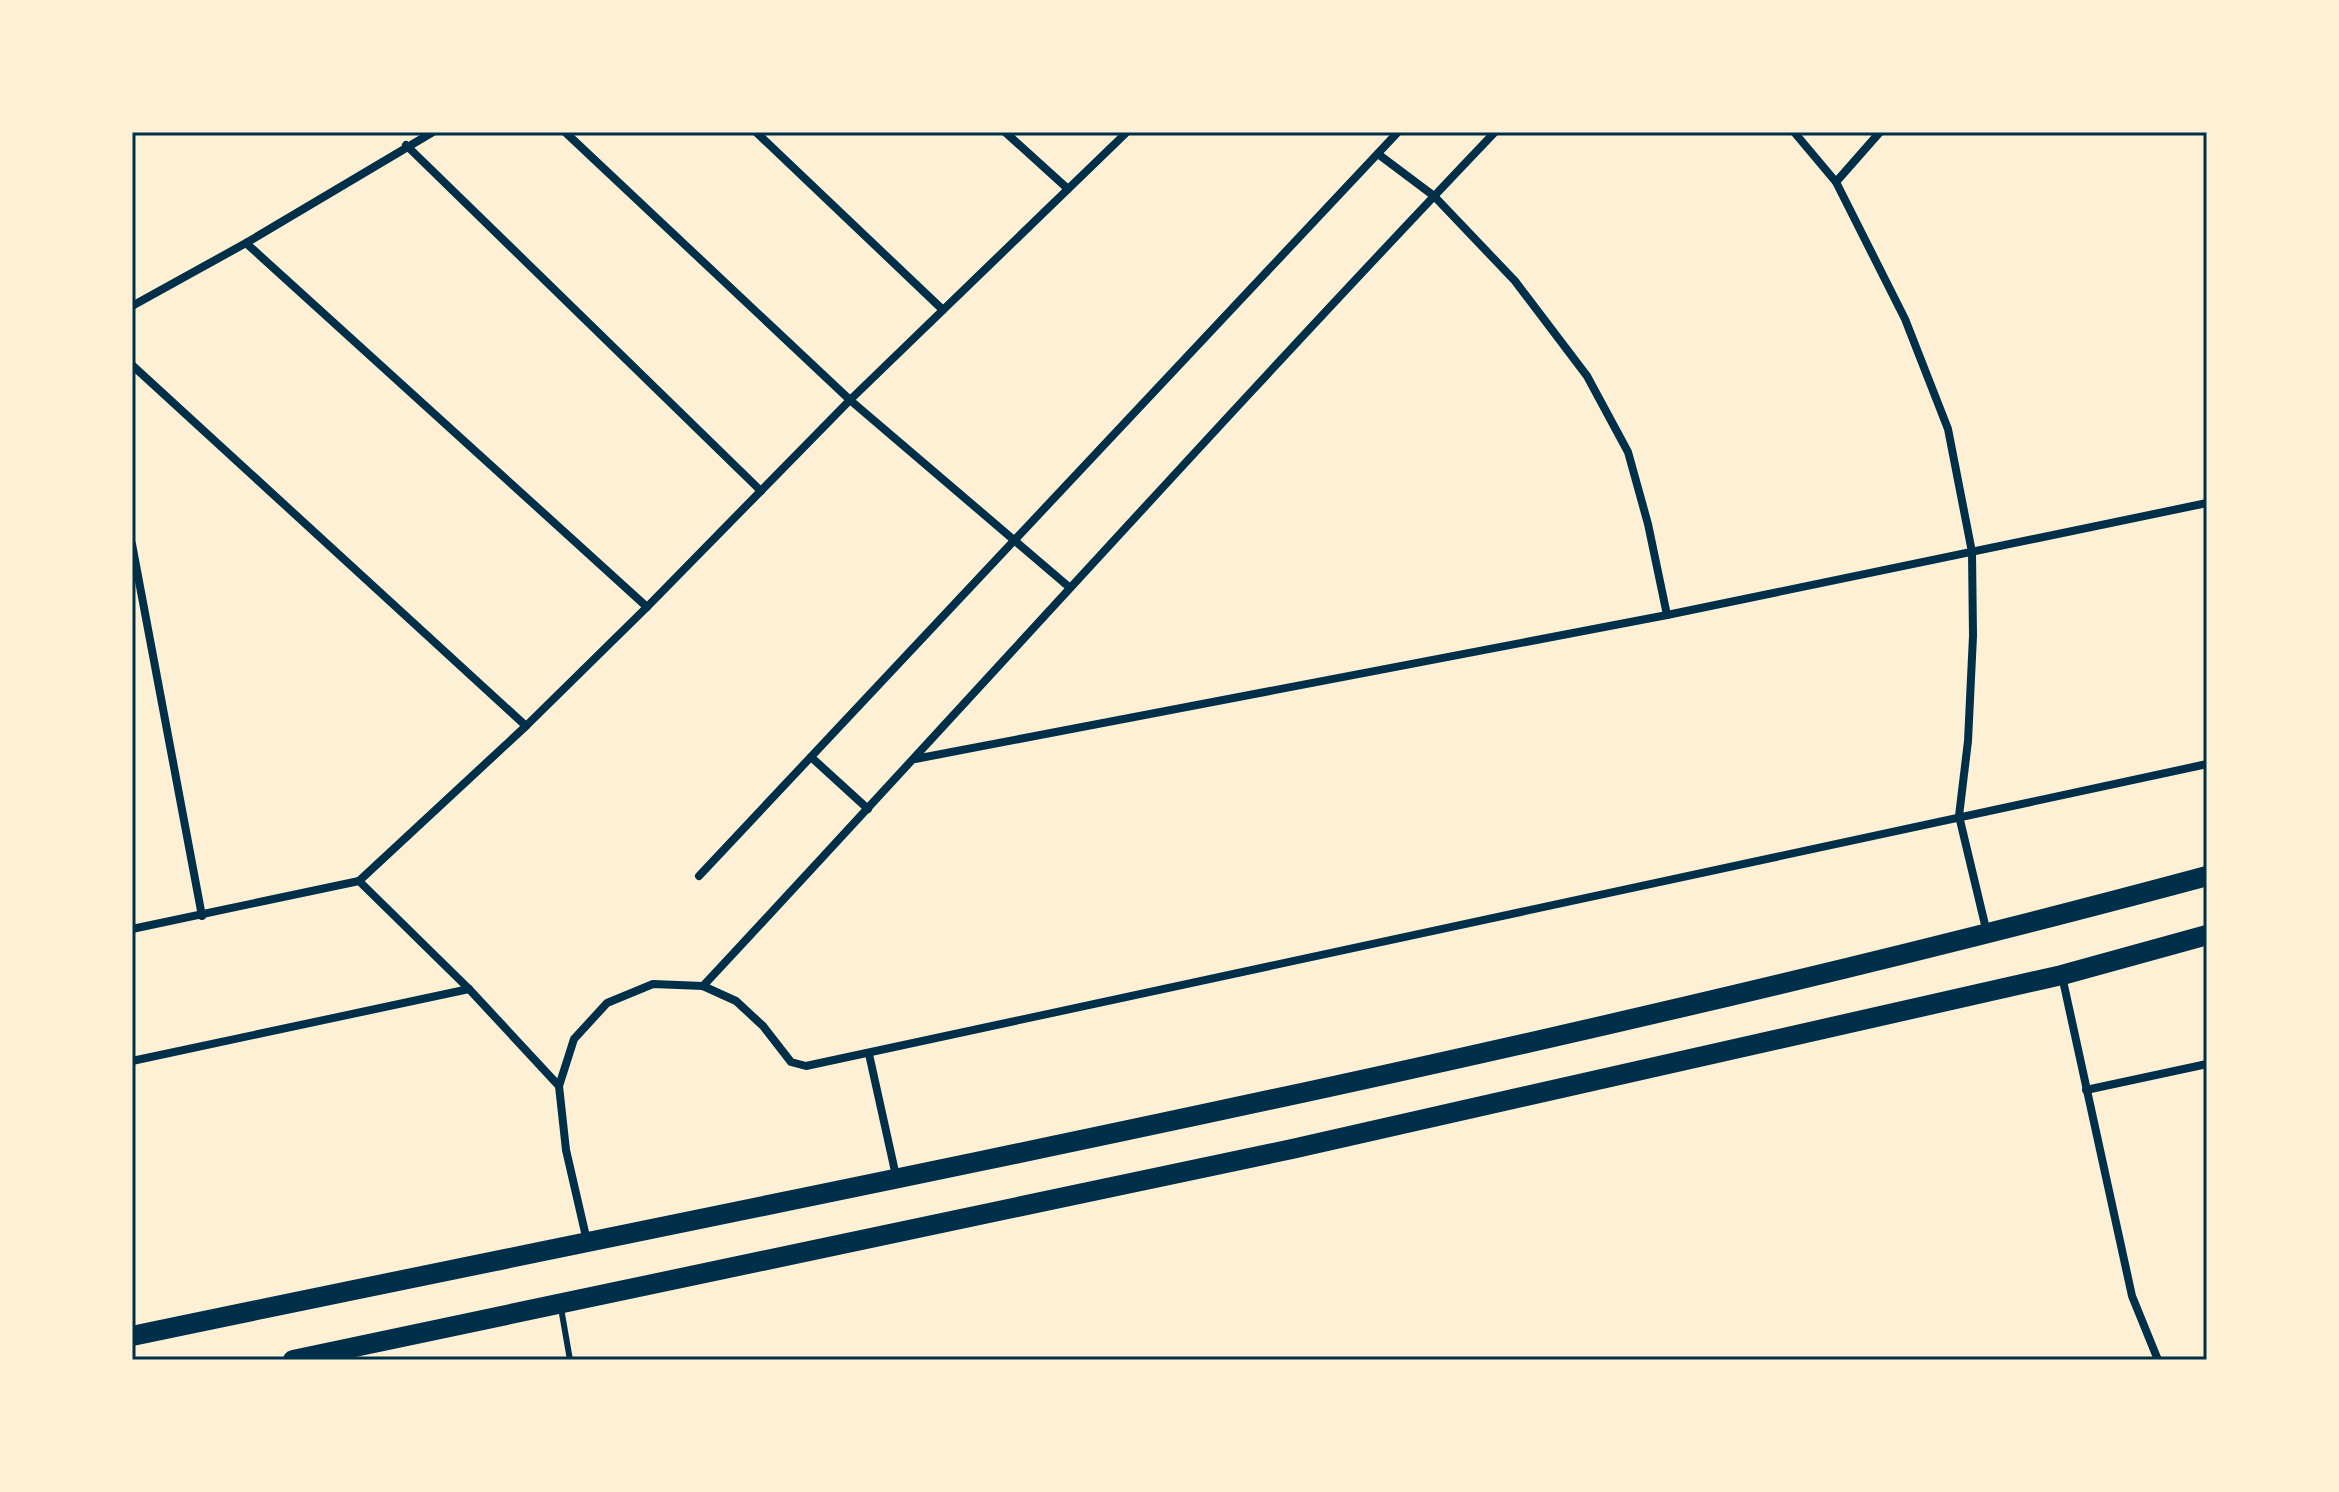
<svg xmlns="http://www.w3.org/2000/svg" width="2339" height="1492" font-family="'PT Sans',sans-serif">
<rect width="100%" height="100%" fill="#fdf0d5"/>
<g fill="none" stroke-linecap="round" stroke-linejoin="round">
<polyline stroke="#003049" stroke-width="6" points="561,1308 570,1360"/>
<g stroke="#003049" stroke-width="8">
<polyline points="756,132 943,310"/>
<polyline points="1005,132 1068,189"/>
<polyline points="1794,132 1836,182 1905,319 1948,429 1972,552 1973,636 1968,741 1959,816 1987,933"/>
<polyline points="406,145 761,491"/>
<polyline points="1378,154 1434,196 1515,281 1587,376 1628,452 1648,524 1667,615"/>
<polyline points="1836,182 1880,132"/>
<polyline points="246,243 647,607"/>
<polyline points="132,306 246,243 433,132"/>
<polyline points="132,365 526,726 359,881"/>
<polyline points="132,544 202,916"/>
<polyline points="1069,587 850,400 1127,132"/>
<polyline points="526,726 647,607 850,400 565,132"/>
<polyline points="811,757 868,809"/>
<polyline points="915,759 1667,615 2207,503"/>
<polyline points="699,876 1398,132"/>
<polyline points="132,929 359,881 469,989 559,1086 566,1150 587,1241"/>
<polyline points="2062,976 2132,1296 2158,1360"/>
<path d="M703,986C968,702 1227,413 1495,132"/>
<polyline points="869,1054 896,1176"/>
<polyline points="132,1061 469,989"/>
<polyline points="559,1086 574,1039 607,1003 653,984 703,986 736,1001 763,1026 791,1062 806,1066 2207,764"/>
<polyline points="2086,1090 2207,1064"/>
</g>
<g stroke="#003049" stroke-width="20">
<path d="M132,1336C825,1191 1523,1060 2207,876"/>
<polyline points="293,1360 1292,1149 2062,975 2207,935"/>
</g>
</g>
<rect width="2339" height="1492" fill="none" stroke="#fdf0d5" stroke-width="268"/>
<rect x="134" y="134" width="2071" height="1224" fill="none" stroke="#003049" stroke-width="3"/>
</svg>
